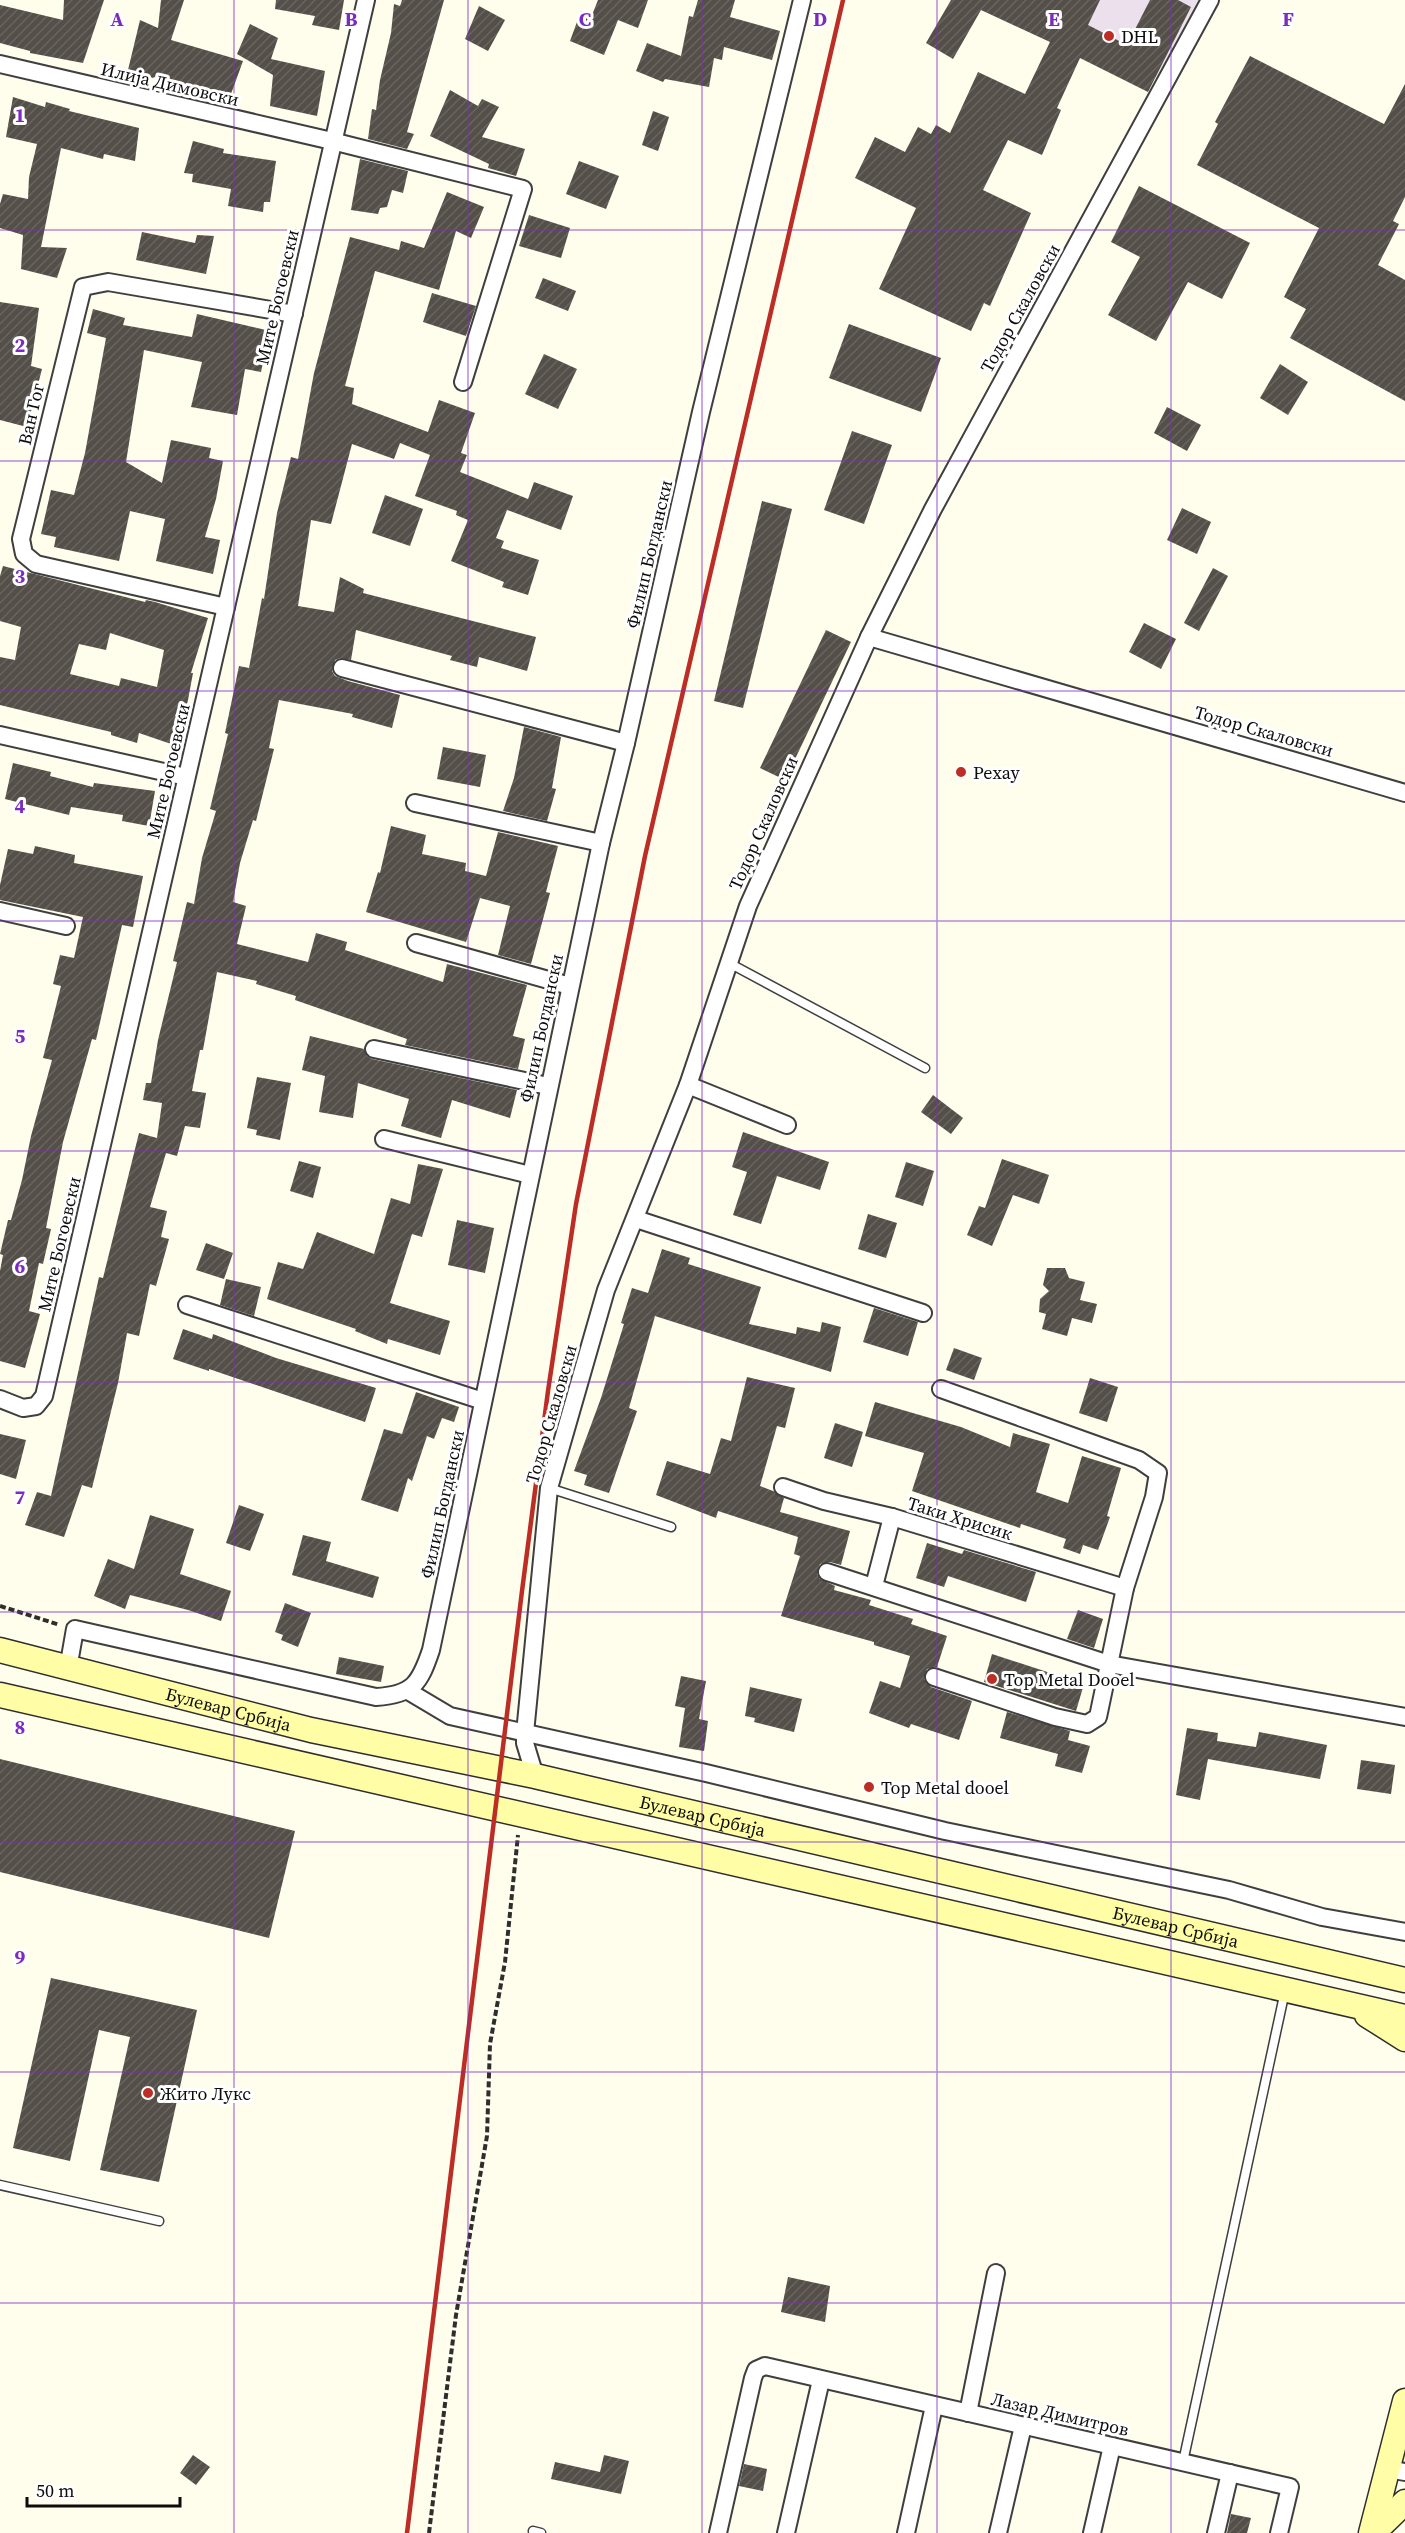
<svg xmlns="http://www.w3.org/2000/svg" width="1405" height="2533" font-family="'Source Serif 4',serif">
<defs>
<pattern id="building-hatch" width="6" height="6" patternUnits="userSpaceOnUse" patternTransform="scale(1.5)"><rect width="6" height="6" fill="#554f49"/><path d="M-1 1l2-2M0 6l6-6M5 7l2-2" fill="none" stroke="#68645f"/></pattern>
</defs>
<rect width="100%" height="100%" fill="#fffdec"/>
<polygon fill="#ebe0eb" points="977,0 1206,0 1164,82"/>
<g fill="url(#building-hatch)" fill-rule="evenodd">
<polygon points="64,0 104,0 83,63 30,53 30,51 0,43 0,5 63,20"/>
<polygon points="161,0 184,0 171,40 243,61 231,94 154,77 153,78 128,70 140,20 158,28"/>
<polygon points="276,0 344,0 339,30 312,25 315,16 275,9"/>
<polygon points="402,0 444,0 407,132 414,134 407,149 368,139 372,109 376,110 380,80 391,33 394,4 400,6"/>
<polygon points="598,0 648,0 638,28 618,20 604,55 570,41 581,11 592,15"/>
<polygon points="698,0 735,0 730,17 780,31 772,60 724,47 722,60 714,58 709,87 665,79 663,82 636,71 647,43 681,56 689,16 693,17"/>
<polygon points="951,0 1100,0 1088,25 1127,45 1150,0 1178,0 1191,7 1148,92 1080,58 1057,108 1061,110 1042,155 1008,140 983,190 1031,213 990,306 984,303 971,331 879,289 916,208 855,178 875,137 905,152 918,127 931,134 936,125 950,133 978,72 1025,94 1050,42 981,10 953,59 926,43"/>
<polygon points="479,6 505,20 488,51 465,39"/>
<polygon points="250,24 278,38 271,59 325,71 317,116 270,106 273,75 237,54"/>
<polygon points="1250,56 1384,124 1405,84 1405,197 1393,221 1399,224 1378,265 1405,280 1405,401 1290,338 1306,309 1284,297 1319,228 1197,165 1218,124 1215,122"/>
<polygon points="450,90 478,106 482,99 499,107 482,137 525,149 516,176 488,168 489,164 430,136"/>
<polygon points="13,97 45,107 46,102 70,109 69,111 139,128 135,161 104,154 103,159 61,148 41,247 67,248 57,278 21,269 23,235 0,228 0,204 3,194 28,199 29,177 37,144 6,137"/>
<polygon points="653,111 669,117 658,151 642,145"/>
<polygon points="193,141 224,149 223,153 276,161 270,202 264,202 263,212 228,206 231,189 192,182 193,174 184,173"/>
<polygon points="360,159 408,171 403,193 392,190 387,207 380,208 378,214 351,210"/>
<polygon points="579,161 619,176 606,209 566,194"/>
<polygon points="1139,186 1250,243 1222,299 1188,282 1156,341 1108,315 1140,257 1111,242"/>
<polygon points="447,192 484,207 471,238 456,231 439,290 375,271 345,386 354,388 352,404 428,432 439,400 475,413 461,453 467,455 460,472 528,499 534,482 573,496 561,530 507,510 496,538 504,541 501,548 539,560 528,595 502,587 504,582 451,561 468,520 456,515 457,511 415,496 430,455 400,443 394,459 352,444 331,524 311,520 298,606 334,612 340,577 364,589 363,593 536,637 527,671 479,657 477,667 450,660 452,656 356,630 351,660 340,658 335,660 332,671 335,676 348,681 400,695 392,728 352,717 353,714 279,700 269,748 274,749 256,821 253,820 240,863 233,902 246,906 237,944 308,962 316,933 347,942 345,950 443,982 447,964 527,985 513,1036 525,1039 518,1069 405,1045 407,1039 295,1000 296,996 256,984 257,981 217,972 203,1050 200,1050 192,1091 206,1093 200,1128 185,1126 177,1156 166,1153 150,1207 167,1211 161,1237 169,1239 156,1286 150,1284 139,1336 127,1333 118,1383 92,1488 82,1485 64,1537 25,1525 37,1492 51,1496 99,1277 103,1278 139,1133 157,1138 162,1103 143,1100 146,1083 151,1083 158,1040 177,962 173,961 187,902 194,904 202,858 216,811 210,809 228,734 225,733 239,666 249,668 262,598 264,599 277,513 291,457 298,459 314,373 350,237 399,250 401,241 424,248"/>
<polygon points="529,215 570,228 561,258 519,246"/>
<polygon points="142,232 195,243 197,235 214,236 206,274 136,260"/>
<polygon points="543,278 576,291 568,311 535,298"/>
<polygon points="432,293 476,306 466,336 423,322"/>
<polygon points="0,302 39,308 31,366 42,369 27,427 0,420"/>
<polygon points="93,309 125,318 123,325 192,337 197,314 270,331 261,372 245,369 237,415 191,407 202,362 144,350 126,462 162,483 171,440 211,448 209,458 223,461 216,499 205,537 220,540 213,574 156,561 165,519 130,511 119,561 54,547 56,537 41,534 51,490 74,495 85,453 106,338 87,333"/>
<polygon points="849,324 941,358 921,412 829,378"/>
<polygon points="544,354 577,369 558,409 525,394"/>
<polygon points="1280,364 1308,382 1288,415 1260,398"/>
<polygon points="1167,407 1201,425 1187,451 1154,433"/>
<polygon points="852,431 892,445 864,524 824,510"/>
<polygon points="385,495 423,509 410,546 372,533"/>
<polygon points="762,501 792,509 743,708 714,701"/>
<polygon points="1182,508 1211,522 1197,554 1167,540"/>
<path d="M3,566L145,602L146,600L155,602L208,618L191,673H193L188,700L177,746L139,733L137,743L111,735V732L0,705V657L15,660L21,627L0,621V576ZM110,633L164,650L157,687L121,678L119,686L70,674L79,644L106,650Z"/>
<polygon points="1213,568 1228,576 1199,631 1184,623"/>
<polygon points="1144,623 1176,639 1161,669 1129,652"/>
<polygon points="826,630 851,642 785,780 760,768"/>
<polygon points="524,727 561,737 552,788 556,789 547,821 503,811 514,778"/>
<polygon points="443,747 486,755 480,787 437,779"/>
<polygon points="13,763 51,772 50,776 93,787 94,783 155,791 149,826 122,821 123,815 71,807 69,815 5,799"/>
<polygon points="391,826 426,835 422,854 466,863 465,871 486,876 498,832 558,846 546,892 550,893 531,964 498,955 510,906 480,898 466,942 366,912 378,872 380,873"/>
<polygon points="35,846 75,855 74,863 143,876 133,927 122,925 96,1040 92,1039 63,1142 46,1228 51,1229 43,1264 39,1263 29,1311 40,1314 25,1368 0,1361 0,1271 3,1255 0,1254 8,1220 11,1220 22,1180 31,1136 52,1060 43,1058 61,986 53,984 60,955 74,958 83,917 0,900 0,885 8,849 33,854"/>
<polygon points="310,1036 364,1049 367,1056 372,1059 517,1090 510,1118 452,1100 441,1138 401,1126 409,1099 358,1083 353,1118 319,1112 325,1076 302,1070"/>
<polygon points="257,1077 291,1083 280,1140 256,1135 257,1130 247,1128"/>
<polygon points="933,1095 963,1118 951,1134 921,1112"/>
<polygon points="743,1132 829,1162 820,1190 777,1176 761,1224 733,1215 747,1172 732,1167"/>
<polygon points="1002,1159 1049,1175 1039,1204 1013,1195 992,1246 967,1235 979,1206 985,1208"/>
<polygon points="299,1161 321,1167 313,1198 290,1191"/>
<polygon points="906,1162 934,1171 923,1206 895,1197"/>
<polygon points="418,1164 443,1169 422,1237 412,1234 390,1303 450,1321 440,1355 388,1339 387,1344 355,1331 356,1329 267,1299 278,1262 303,1269 317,1232 374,1254 391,1198 410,1204"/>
<polygon points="868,1214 897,1223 886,1258 858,1249"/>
<polygon points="457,1220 494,1228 485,1273 448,1265"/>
<polygon points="206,1243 233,1253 224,1279 196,1270"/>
<polygon points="662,1249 690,1258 688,1264 761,1287 749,1324 796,1334 797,1327 820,1332 822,1322 841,1327 831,1372 655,1316 629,1408 637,1411 609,1493 584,1485 587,1475 574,1471 601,1398 624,1324 621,1323 632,1288 648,1293"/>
<polygon points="1047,1268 1065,1268 1069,1278 1085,1282 1080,1300 1097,1304 1092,1323 1072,1318 1067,1336 1042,1329 1046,1314 1039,1312 1040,1299 1049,1291 1043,1285"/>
<polygon points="226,1279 261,1287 254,1316 220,1305"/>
<polygon points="874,1308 918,1322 908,1356 863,1342"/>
<polygon points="183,1329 212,1339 213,1334 276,1358 376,1388 365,1422 209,1369 209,1371 173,1359"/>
<polygon points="954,1348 982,1358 974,1380 946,1370"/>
<polygon points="747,1377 795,1388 785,1428 777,1426 760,1486 773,1491 784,1498 780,1512 850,1531 841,1565 830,1562 820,1564 817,1574 820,1579 835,1586 834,1590 871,1600 869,1605 913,1619 911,1624 947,1636 937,1667 927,1669 924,1679 931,1687 972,1701 959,1740 911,1724 909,1728 869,1713 880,1681 900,1688 910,1656 874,1645 874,1642 781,1616 800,1556 794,1554 798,1537 718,1511 716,1518 656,1495 667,1461 710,1474 721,1438 731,1441"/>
<polygon points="1090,1378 1118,1387 1107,1422 1079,1413"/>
<polygon points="416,1392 459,1407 454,1422 442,1418 434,1439 427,1436 412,1481 408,1478 398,1512 361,1500 384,1429 402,1434"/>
<polygon points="875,1402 961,1427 1010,1447 1013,1433 1050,1444 1036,1492 1068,1503 1082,1456 1121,1468 1107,1516 1110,1517 1098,1550 1083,1545 1080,1554 1063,1548 1066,1539 1021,1524 1020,1528 912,1491 924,1453 865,1436"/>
<polygon points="835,1423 863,1432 852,1467 824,1458"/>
<polygon points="0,1434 26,1440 16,1479 0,1474"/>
<polygon points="239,1505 264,1514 250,1551 226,1543"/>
<polygon points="150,1515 194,1529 180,1574 231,1591 221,1621 188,1610 130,1595 125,1609 94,1596 108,1559 134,1569"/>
<polygon points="303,1535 331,1542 326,1561 379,1577 373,1598 292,1575"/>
<polygon points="927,1543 962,1554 964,1550 1036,1572 1026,1602 948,1576 944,1587 916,1578"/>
<polygon points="285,1603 311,1613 298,1647 281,1640 283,1635 275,1632"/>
<polygon points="1078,1610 1103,1619 1094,1648 1067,1639"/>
<polygon points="992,1654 1084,1684 1076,1711 984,1682"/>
<polygon points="339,1657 384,1666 381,1682 336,1674"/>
<polygon points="681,1676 706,1681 699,1719 708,1721 704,1751 679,1747 685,1708 675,1706"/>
<polygon points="750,1687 802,1699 794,1732 754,1722 755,1718 745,1716"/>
<polygon points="1007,1712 1070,1731 1068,1740 1090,1746 1082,1773 1055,1766 1058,1754 1000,1738"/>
<polygon points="1187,1728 1218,1733 1217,1741 1256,1747 1259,1732 1327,1745 1320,1779 1208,1759 1200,1800 1176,1795"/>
<polygon points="0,1759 295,1831 269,1938 0,1872"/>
<polygon points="1361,1760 1395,1765 1391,1794 1357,1789"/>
<polygon points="51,1978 197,2010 159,2182 100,2170 130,2037 99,2030 70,2161 13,2148"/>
<polygon points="788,2277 830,2286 825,2322 781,2312"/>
<polygon points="193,2455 210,2467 196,2485 180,2473"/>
<polygon points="604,2455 629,2461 621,2494 551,2479 555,2462 600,2472"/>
<polygon points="744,2464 767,2469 763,2491 739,2486"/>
<polygon points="1231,2514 1251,2518 1247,2533 1227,2533"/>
</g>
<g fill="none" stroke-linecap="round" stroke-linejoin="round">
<defs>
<g id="lane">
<polyline points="729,963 925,1068"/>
<polyline points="549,1488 671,1527"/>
<polyline points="0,2185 159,2221"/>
<polyline points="1183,2462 1285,1991"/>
<polyline points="533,2531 541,2533"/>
</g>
<g id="street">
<polyline points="0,64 332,141 523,189 463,382"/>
<polyline points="226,607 36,564 24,554 21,539 83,287 108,282 294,314"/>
<polyline points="869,637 1405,793"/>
<polyline points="342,668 626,743"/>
<polyline points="0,735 186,777"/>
<polyline points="415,803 601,843"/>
<polyline points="0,911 66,926"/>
<polyline points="416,943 570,986"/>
<polyline points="374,1049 548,1086"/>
<polyline points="688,1085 787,1125"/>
<polyline points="384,1139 530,1175"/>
<polyline points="636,1219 923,1313"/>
<polyline points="187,1305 483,1401"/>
<polyline points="0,1399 23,1408 36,1406 44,1396 366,0"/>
<polyline points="783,1487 824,1501 892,1517 1125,1588"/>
<polyline points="827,1572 1109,1664 1405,1717"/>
<polyline points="874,1586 892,1517"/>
<path d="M68,1669L75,1629L376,1697C413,1695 420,1683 431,1650L601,843L626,743L701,412L802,0"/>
<polyline points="934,1677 1055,1717 1087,1724 1098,1717 1125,1588 1154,1497 1158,1473 1139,1460 941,1389"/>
<polyline points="408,1691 450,1716 706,1773 945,1831 1229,1890 1322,1917 1405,1932"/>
<polyline points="535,1776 525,1743 525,1733 549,1488 606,1290 688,1085 748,906 869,637 933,509 1210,0"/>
<polyline points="968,2413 996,2273"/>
<polyline points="1388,2469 1405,2472"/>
<polyline points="718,2533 753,2378 756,2370 765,2366 1290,2487 1279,2533"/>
<polyline points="786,2533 821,2380"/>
<polyline points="906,2533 934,2406"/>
<polyline points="998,2533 1023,2426"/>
<polyline points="1092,2533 1112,2446"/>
<polyline points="1216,2533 1230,2473"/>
</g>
<g id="secondary">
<path id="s1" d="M0,1650L311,1730L535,1776L1405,1980"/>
<polyline points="0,1695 1405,2017"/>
<polyline points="1367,2015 1405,2039"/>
<polyline points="1371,2533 1405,2401"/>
<polyline points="1373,2533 1405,2502"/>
</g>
</defs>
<use href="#lane" stroke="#3f3f3f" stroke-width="11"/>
<use href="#street" stroke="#3f3f3f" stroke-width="20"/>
<use href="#secondary" stroke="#2e2e2e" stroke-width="27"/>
<g stroke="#2e2e2e" stroke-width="4" stroke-dasharray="6 3" stroke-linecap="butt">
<polyline points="0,1606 60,1625"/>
<polyline points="429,2533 456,2315 487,2136 490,2044 505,1962 518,1835"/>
</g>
<use href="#lane" stroke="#fff" stroke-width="8"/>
<use href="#street" stroke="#fff" stroke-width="16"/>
<use href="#secondary" stroke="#fffea7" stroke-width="24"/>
<polyline stroke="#bc2d25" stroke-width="4.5" points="407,2533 522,1591 548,1391 576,1204 645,856 843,0"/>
</g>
<path fill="none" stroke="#7b2cbf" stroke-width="1.5" stroke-opacity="0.55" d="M234,0V2533M468,0V2533M702,0V2533M937,0V2533M1171,0V2533M0,230H1405M0,461H1405M0,691H1405M0,921H1405M0,1151H1405M0,1382H1405M0,1612H1405M0,1842H1405M0,2072H1405M0,2303H1405"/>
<g fill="#bc2d25" stroke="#fff" stroke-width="2">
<circle cx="1109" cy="36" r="6"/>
<circle cx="961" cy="772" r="6"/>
<circle cx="992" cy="1679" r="6"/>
<circle cx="869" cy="1787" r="6"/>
<circle cx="148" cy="2093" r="6"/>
</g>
<g text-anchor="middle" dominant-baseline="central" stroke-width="6" stroke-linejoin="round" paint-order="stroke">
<g font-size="18" fill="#0c0c0c" stroke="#fff" text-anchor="start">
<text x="1121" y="36">DHL</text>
<text x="973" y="772">Рехау</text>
<text x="1004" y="1679">Top Metal Dooel</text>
<text x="881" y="1787">Top Metal dooel</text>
<text x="160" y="2093">Жито Лукс</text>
</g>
<g font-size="18" fill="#0c0c0c" stroke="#fff">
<text transform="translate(170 84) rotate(13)">Илија Димовски</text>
<text transform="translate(277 297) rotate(-77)">Мите Богоевски</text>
<text transform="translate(1020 308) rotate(-61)">Тодор Скаловски</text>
<text transform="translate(31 414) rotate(-77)">Ван Гог</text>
<text transform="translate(649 554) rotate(-77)">Филип Богдански</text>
<text transform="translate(1264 731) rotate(16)">Тодор Скаловски</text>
<text transform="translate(168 771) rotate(-77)">Мите Богоевски</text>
<text transform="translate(763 823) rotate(-66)">Тодор Скаловски</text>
<text transform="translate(541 1028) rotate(-78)">Филип Богдански</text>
<text transform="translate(59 1244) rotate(-77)">Мите Богоевски</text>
<text transform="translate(551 1414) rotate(-74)">Тодор Скаловски</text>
<text transform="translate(442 1504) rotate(-78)">Филип Богдански</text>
<text transform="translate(960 1518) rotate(17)">Таки Хрисик</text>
<text stroke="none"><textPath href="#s1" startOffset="236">Булевар Србија</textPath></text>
<text stroke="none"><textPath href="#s1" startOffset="722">Булевар Србија</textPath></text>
<text stroke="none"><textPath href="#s1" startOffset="1208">Булевар Србија</textPath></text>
<text transform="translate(1060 2414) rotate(13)">Лазар Димитров</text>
</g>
</g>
<g font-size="20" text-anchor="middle" font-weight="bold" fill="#7b2cbf" stroke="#fff" stroke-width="6" stroke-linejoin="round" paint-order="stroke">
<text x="117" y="26">A</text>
<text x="351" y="26">B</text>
<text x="585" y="26">C</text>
<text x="820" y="26">D</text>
<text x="1054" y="26">E</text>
<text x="1288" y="26">F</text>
<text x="20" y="122">1</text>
<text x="20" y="352">2</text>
<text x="20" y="583">3</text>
<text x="20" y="813">4</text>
<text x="20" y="1043">5</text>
<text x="20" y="1273">6</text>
<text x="20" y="1504">7</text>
<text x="20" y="1734">8</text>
<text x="20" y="1964">9</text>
</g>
<path d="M27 2497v9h153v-9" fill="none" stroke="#0c0c0c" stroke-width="3"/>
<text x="36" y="2497" font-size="18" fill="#0c0c0c" stroke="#ffffff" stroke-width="4.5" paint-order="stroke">50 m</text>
</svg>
